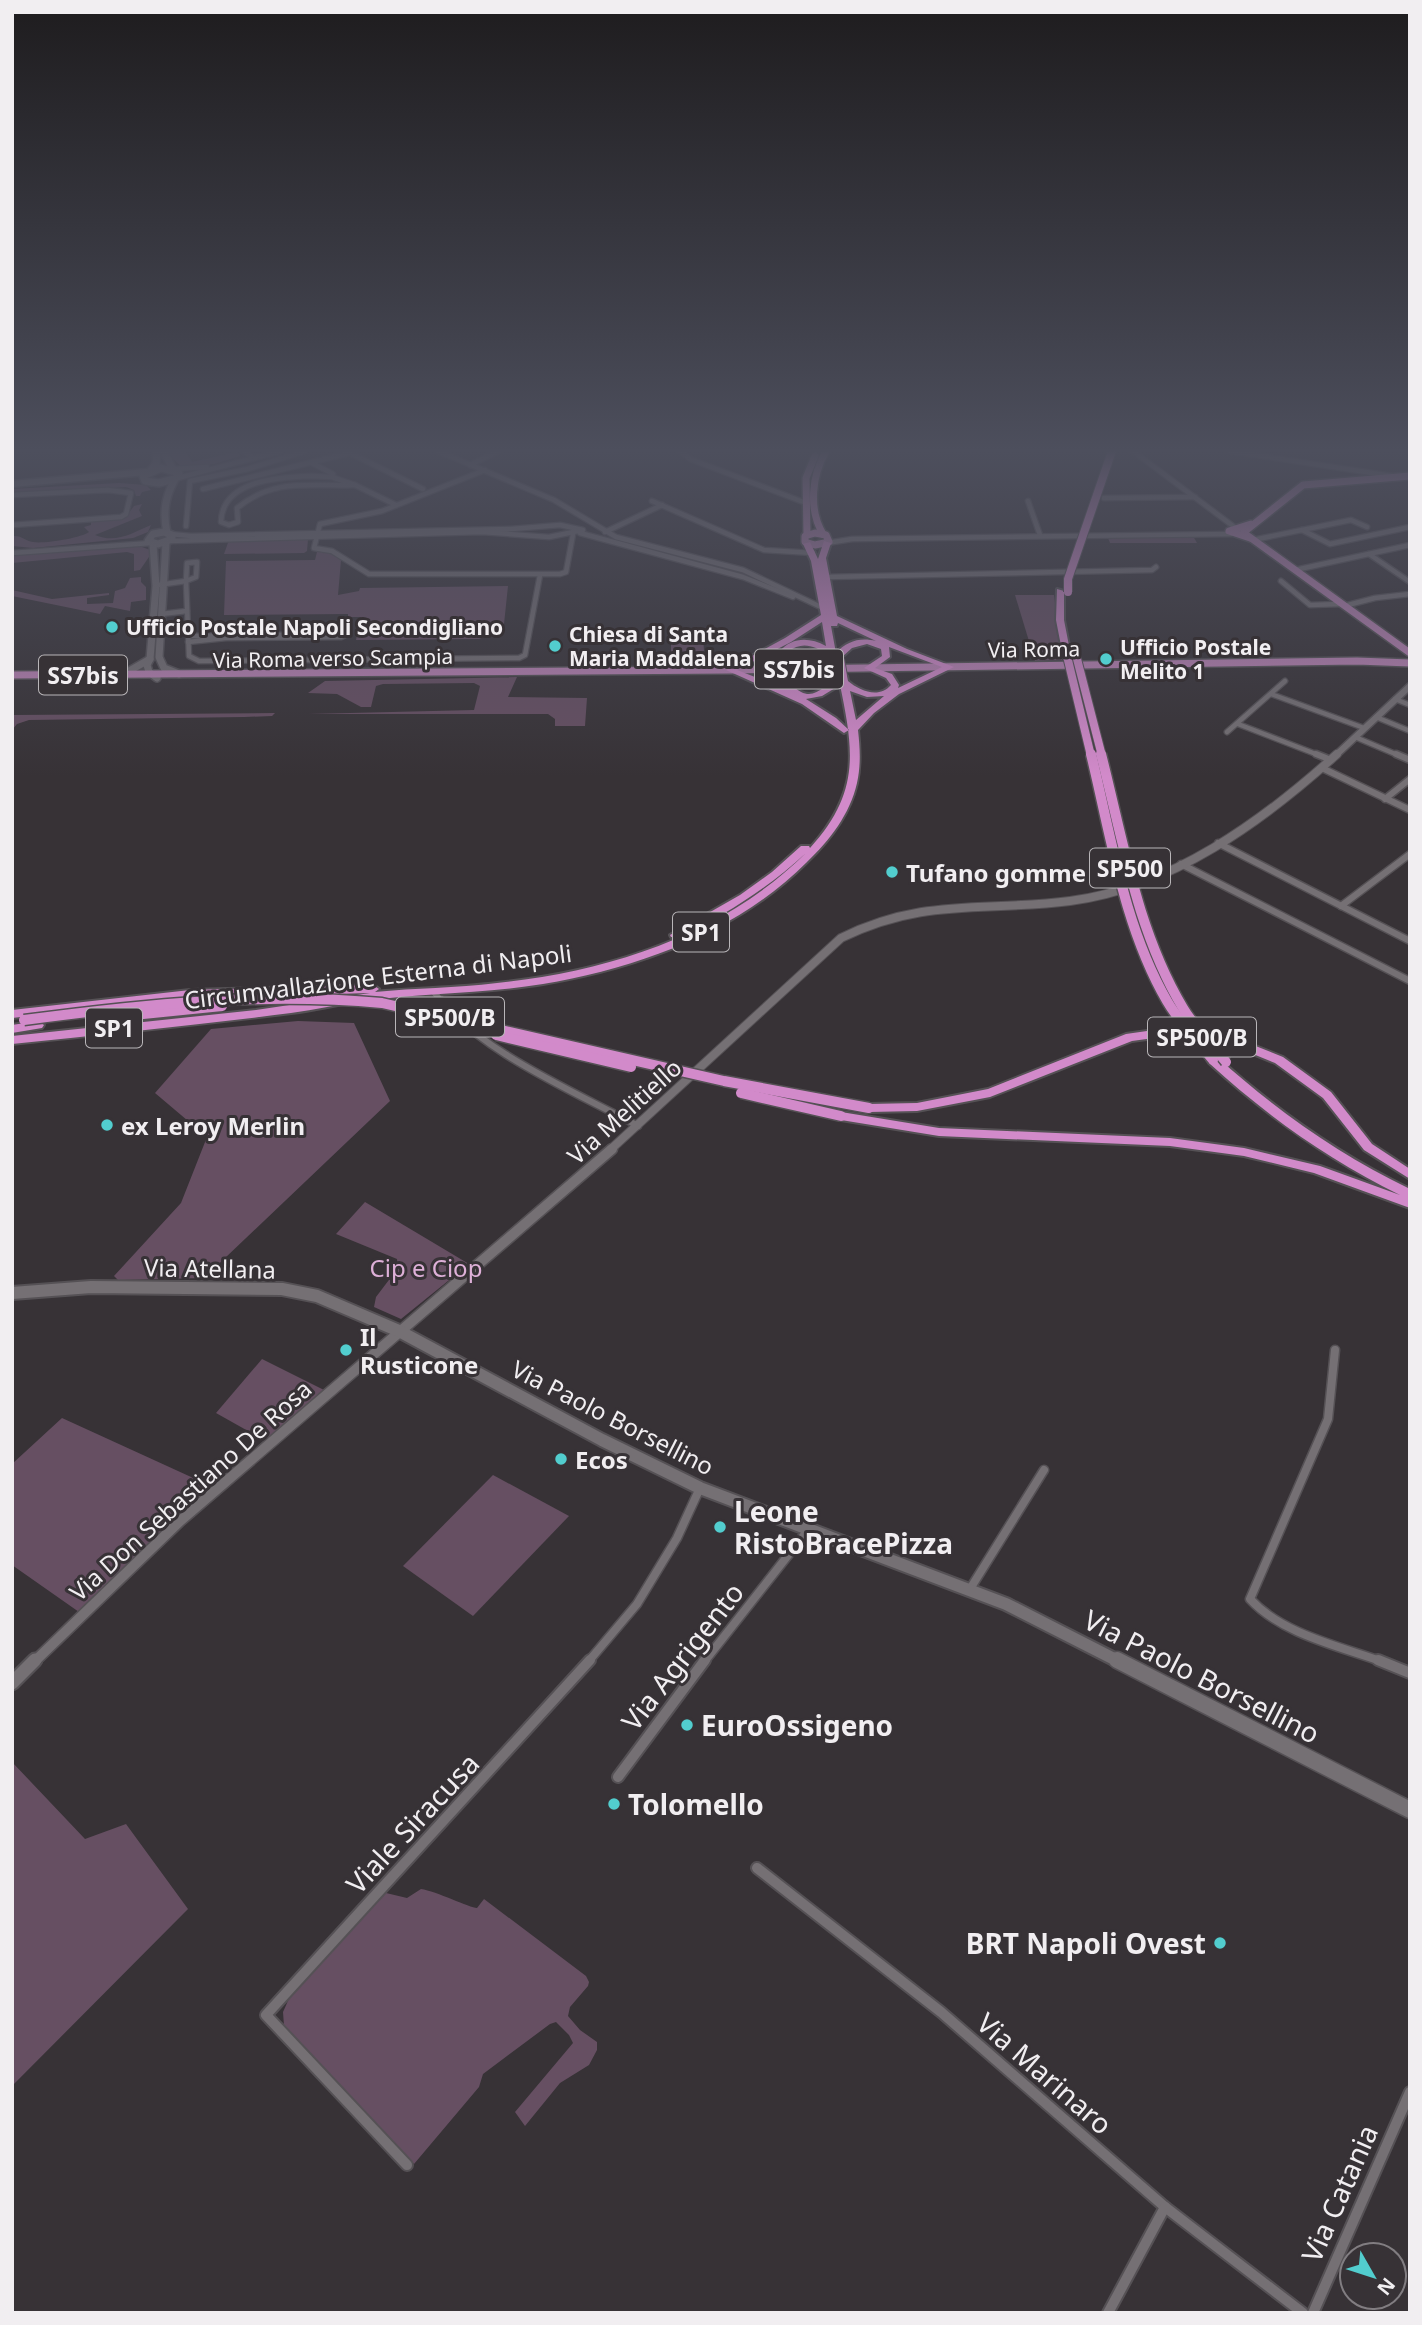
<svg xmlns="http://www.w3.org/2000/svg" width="1422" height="2325" font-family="'Noto Sans',sans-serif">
<rect width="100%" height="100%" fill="#373236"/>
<g fill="#664f62">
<polygon points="170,451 185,451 192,462 237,452 240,456 214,464 182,467 173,459"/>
<polygon points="119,483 146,485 151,490 142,492 140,496 136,496 134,490 126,487 12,494 12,489"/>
<path d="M142,504L139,510L142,516L95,535C116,544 132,533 151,525L148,532L133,538L33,548L12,546V536C22,535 25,541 33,542C44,544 81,538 89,532L84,527L91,525V522L125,518L134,506Z"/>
<polygon points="1193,536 1197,543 1110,543 1108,538"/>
<polygon points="308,539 307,551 304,553 224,554 229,540"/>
<polygon points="134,544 150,550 151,554 140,570 134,571 134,554 127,552 12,563 12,556"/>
<polygon points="317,552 328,552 341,560 338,595 359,591 360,588 508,586 504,624 495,624 494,630 486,630 484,637 479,639 356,640 361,617 348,617 348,614 224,615 226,561 315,560"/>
<polygon points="141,577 141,582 146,587 146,600 131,602 130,611 105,606 100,614 12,596 12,590 52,599 109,593 109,595 87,598 87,604 113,603 115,591 125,588 130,578"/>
<polygon points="1015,595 1054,595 1062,660 1035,661"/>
<polygon points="671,634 703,634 704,651 671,652"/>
<polygon points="517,677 508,697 587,698 585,726 555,726 555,719 548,714 308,714 474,710 480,686 474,683 383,684 376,686 371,707 361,707 337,694 308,693 325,681"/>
<polygon points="275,713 272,716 244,717 29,720 17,724 12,730 12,715"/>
<polygon points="298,1021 354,1023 390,1101 204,1278 118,1280 114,1276 181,1203 207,1137 155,1093 211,1029"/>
<polygon points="365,1202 469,1264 401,1319 374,1307 376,1297 398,1268 397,1259 336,1234"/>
<polygon points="262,1359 324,1390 266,1441 216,1413"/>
<polygon points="62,1418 213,1487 144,1548 79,1612 12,1565 12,1464"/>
<polygon points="493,1475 569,1516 473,1616 403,1566"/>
<polygon points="12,1762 85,1839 126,1824 188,1909 12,2086"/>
<path d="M421,1889C436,1891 470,1908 477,1908L484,1899L586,1976L589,1982L588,1986L570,2007L568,2016L580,2030L597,2042V2050L589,2065L560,2083L525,2126L515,2112L573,2043L569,2035L556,2022L550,2024L483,2074L479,2087L414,2164L284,2026L283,2012L291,1994L386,1893L407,1898Z"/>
</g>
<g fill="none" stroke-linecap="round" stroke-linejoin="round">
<defs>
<g id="minor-far3">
<polyline points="244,451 252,457"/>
<polyline points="346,451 423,489"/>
<polyline points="438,451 554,500 616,537 743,570 823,608"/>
<polyline points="681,451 690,459 806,503"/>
<polyline points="1133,451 1237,529"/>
<polyline points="1230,451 1392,476"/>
<polyline points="312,463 333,474"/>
<polyline points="470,465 498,451"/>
<polyline points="173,469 207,467"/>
<polyline points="485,470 382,511 320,524 314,548 332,551 369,574 560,574 566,572 573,534"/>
<path d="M312,476L332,477L355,485C310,487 275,477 237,508L238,522L229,525L221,522C222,480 279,477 312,476Z"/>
<polyline points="174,479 281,451"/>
<polyline points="355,485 396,505"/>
<polyline points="203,489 349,453"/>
<polyline points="12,495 108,490 131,493 126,514 121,517 12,525"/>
<polyline points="1104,498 1195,497"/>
<polyline points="652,501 764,550 813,553"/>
<polyline points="1028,501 1040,535"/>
<polyline points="186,526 190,481 248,469 305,451"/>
<polyline points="1302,530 1330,544 1410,527"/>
<polyline points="605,532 662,505"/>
<polyline points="580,533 743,577 793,597"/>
<polyline points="1253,540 1351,520 1367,527"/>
<polyline points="169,541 482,532 549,537 583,530 560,525 511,529 191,536 170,534"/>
<polyline points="827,543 852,539 1231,534"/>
<polyline points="12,553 151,543"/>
<polyline points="1369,554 1410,582"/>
<polygon points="197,562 196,577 186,581 187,563"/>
<polyline points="1295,570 1410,545"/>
<polyline points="826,577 1152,570 1156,567"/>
<polyline points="186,581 189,656 199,661 519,658 525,655 540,575"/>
<polyline points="1281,581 1310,605 1341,604"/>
<polyline points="158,585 186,581"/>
<polyline points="1344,606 1375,598 1410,594"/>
<polyline points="161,614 187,611"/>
<polyline points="188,636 347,634 341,637 226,638 188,642"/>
<polyline points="1271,694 1364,728"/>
<polyline points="1395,699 1410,705"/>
<polyline points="1376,717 1410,731"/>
<polyline points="1238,724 1321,756"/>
<polyline points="1227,732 1285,681"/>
<polyline points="1355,737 1400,756"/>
</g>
<g id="minor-far2">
<polyline points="1316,754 1331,760"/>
<polyline points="1396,754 1410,760"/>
<polyline points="1322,768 1410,810"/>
<polyline points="1385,799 1410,779"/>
<polyline points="1218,843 1410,941"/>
<polyline points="1181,864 1410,981"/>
<polyline points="1341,906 1410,854"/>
<path d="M434,992C477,1051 574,1091 638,1126"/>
</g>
<g id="minor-far1">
<path d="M1335,1350L1328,1419L1250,1599C1282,1634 1339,1646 1383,1662"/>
<polyline points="970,1589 1044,1470"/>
<polyline points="588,1662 637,1604 677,1538 700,1488"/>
<polyline points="704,1662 808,1530"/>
</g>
<g id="minor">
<polyline points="1378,1660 1410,1673"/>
<polyline points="618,1777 705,1660"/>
<polyline points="757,1868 941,2012 1165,2207 1303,2313"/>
<polyline points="407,2165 266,2015 590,1660"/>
<polyline points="1108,2313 1165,2207"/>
<polyline points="1313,2313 1410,2092"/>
</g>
<g id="tertiary-far3">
<polyline points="12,484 146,472"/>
<polyline points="1335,756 1410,686"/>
</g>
<path id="tertiary-far2" d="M610,1150L841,938C924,897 984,912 1070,901C1171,888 1263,821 1337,754"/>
<polyline id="tertiary-far1" points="34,1662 180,1521 612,1149"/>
<polyline id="tertiary" points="12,1683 35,1660"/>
<g id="secondary-far2">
<polyline points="164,451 172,468"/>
<polyline points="151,470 156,464 157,451"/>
<polygon points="164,532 172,535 172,539 158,544 148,541 153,534"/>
<path d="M167,533C162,510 166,492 179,473L161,468L143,476L145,481L159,483L174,479"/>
<polyline points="166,542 159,657 164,668 179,674"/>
<polyline points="153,544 156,586 150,659 147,665 149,672 157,678"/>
<polyline points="124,674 150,659"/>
</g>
<polyline id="secondary-far1" points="12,1293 91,1287 282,1289 317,1296 399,1331 602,1440 700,1488 1006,1604 1120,1662"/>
<polyline id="secondary" points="1117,1660 1410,1810"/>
<g id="primary">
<polyline points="1244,532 1303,485 1410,476"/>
<polygon points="815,533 826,535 829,542 815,545 805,542 805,536"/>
<polyline points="1244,533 1410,653"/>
<path d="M823,534C808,509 812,475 826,451"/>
<polyline points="807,535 806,478 815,456"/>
<polyline points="1250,538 1229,531 1251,524"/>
<polyline points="12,675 730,670 1357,661 1410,663"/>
</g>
<g id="trunk">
<path d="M824,541L831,543L826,558L837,616L907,649L954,667L899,694L874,713L858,730C860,748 861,765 857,783C850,814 830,840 807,862C737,932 639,968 543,984C483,994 423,993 364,1001C339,1004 315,1010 291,1013C198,1025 105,1034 12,1044V1036L256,1010L370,993L190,998L12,1018V1010L190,990L373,985L379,989L375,992C415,988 456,988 497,983C610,971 723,935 806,853C768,888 726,915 679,937H671L670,935L740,895L772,872L801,846H809L810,848C860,793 854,752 840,685L822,696L806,699L836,718L849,730L844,733L802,704L726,670L785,638L821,615L811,561L803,544L810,542L818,559ZM822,622L826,646C809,637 792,637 779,652L785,662L802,669L785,680L783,685L786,689L737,670L791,642ZM838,623L876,641C860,637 847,641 836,653L831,626H837ZM867,644L881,649L882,656L864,668L886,678L891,685C879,699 860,691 848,681L847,676L843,673L839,676L840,681C822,682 814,707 792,685L812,669L791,658L788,652C801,641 814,645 828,655L829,660L833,663L837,660V657H842L852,648ZM889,647L942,667L898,688L899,685L892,674L875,668L890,657ZM850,691L867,697L884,696L856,720Z"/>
<polygon points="1057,589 1064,591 1064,620 1071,656 1067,659 1063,656 1056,620"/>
<polygon points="38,1021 44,1025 42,1028 12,1033 12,1025"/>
<polygon points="1161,1029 1228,1035 1283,1057 1331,1092 1372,1144 1410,1169 1410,1179 1364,1150 1323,1098 1275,1063 1226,1043 1161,1037 1132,1041 990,1097 917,1111 869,1112 863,1108 869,1104 917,1103 988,1089 1126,1034"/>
<path d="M1213,1056L1217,1057C1276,1110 1338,1154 1410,1189V1208L1314,1173L1244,1156L1170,1146L939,1136L841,1120L835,1116L841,1112L939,1128L1170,1138L1244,1148L1320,1166L1400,1195C1329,1160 1267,1116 1209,1063L1207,1060Z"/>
</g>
</defs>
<use href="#minor-far3" stroke="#555155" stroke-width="7"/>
<use href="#minor-far2" stroke="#555155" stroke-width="9"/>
<use href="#minor-far1" stroke="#555155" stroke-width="11"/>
<use href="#minor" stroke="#555155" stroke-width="14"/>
<use href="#tertiary-far3" stroke="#555155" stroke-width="9"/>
<use href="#tertiary-far2" stroke="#555155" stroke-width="10"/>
<use href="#tertiary-far1" stroke="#555155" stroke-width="13"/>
<use href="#tertiary" stroke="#555155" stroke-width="17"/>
<use href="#secondary-far2" stroke="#555155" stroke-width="10"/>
<use href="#secondary-far1" stroke="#555155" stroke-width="16"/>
<use href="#secondary" stroke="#555155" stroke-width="19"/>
<use href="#primary" stroke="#555155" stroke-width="10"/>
<use href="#trunk" stroke="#555155" stroke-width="4"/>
<use href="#minor-far3" stroke="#757074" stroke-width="4.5"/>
<use href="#minor-far2" stroke="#757074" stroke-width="6"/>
<use href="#minor-far1" stroke="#757074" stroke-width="8"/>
<use href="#minor" stroke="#757074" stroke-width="10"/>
<use href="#tertiary-far3" stroke="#757074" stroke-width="6"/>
<use href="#tertiary-far2" stroke="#757074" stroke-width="8"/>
<use href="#tertiary-far1" stroke="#757074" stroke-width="10"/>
<use href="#tertiary" stroke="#757074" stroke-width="13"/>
<use href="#secondary-far2" stroke="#757074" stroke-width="7"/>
<use href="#secondary-far1" stroke="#757074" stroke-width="12"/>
<use href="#secondary" stroke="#757074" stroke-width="16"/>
<use href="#primary" stroke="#bb83b5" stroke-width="7"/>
<use href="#trunk" fill="#d28aca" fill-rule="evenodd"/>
<defs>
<g id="trunk-bridge-far1">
<polyline points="1068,592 1068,579 1112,451"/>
<polyline points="1076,655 1102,756"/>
<polyline points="1067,656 1091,756"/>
<polyline points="840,659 843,676"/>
</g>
<g id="trunk-bridge">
<path d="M1091,754C1111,836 1124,927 1167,1001C1179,1022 1198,1041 1213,1060"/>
<path d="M1101,754C1123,840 1137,931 1183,1008C1194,1027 1212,1044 1226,1062"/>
<polyline points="94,1019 222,1006"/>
<path d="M24,1020C144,1004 261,992 382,1003L724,1081L869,1108"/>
<polyline points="496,1035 631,1067"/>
<polyline points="741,1093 841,1116"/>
</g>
</defs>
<use href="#trunk-bridge-far1" stroke="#555155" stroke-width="10" stroke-linecap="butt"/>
<use href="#trunk-bridge" stroke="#555155" stroke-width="13" stroke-linecap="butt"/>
<use href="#trunk-bridge-far1" stroke="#d28aca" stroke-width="8"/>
<use href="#trunk-bridge" stroke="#d28aca" stroke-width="10"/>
</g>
<linearGradient id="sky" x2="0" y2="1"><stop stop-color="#1e1c1e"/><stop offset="0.58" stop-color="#4d4f5d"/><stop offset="1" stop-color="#4d4f5d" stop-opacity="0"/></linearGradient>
<rect width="1422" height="777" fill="url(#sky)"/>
<g fill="#52cdce" stroke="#373236" stroke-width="2.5">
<circle cx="112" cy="627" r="7"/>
<circle cx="555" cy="646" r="7"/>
<circle cx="1106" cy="659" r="7"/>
<circle cx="892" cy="872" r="7"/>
<circle cx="107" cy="1125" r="7"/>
<circle cx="346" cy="1350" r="7"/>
<circle cx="561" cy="1459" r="7"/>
<circle cx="720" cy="1527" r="7"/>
<circle cx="687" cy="1725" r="7"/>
<circle cx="614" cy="1804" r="7"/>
<circle cx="1220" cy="1943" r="7"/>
</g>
<g text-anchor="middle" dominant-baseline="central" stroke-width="6" stroke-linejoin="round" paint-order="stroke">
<g font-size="21" font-weight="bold" fill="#f1eef1" stroke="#373236" text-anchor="start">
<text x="126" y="627">Ufficio Postale Napoli Secondigliano</text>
<text x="569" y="634">Chiesa di Santa<tspan x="569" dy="24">Maria Maddalena</tspan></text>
<text x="1120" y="647">Ufficio Postale<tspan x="1120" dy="24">Melito 1</tspan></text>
</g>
<g font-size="21" fill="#f1eef1" stroke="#373236">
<text transform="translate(1034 649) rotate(-1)">Via Roma</text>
<text transform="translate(333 658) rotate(-1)">Via Roma verso Scampia</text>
</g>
<g fill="#373236" stroke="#b9b6b9" stroke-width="2">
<rect x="755" y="649.5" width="88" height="39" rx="5"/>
<rect x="39" y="655.5" width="88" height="39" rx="5"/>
<rect x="1090" y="848.5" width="80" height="39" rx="5"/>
<rect x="673" y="912.5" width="56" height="39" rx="5"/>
<rect x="396" y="997.5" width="108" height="39" rx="5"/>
<rect x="86" y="1008.5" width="56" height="39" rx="5"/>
<rect x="1148" y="1017.5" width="108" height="39" rx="5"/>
</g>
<g font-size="23" font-weight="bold" fill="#f1eef1">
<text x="799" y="669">SS7bis</text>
<text x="83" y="675">SS7bis</text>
<text x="1130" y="868">SP500</text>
<text x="701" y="932">SP1</text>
<text x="450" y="1017">SP500/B</text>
<text x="114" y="1028">SP1</text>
<text x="1202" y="1037">SP500/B</text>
</g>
<g font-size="24" font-weight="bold" fill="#f1eef1" stroke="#373236" text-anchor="start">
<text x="906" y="872">Tufano gomme</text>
<text x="121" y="1125">ex Leroy Merlin</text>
<text x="360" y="1336">Il<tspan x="360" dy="28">Rusticone</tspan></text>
<text x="575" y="1459">Ecos</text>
</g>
<g font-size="24" fill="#f1eef1" stroke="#373236">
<text transform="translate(378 976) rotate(-7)">Circumvallazione Esterna di Napoli</text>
<text transform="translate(624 1111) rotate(-42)">Via Melitiello</text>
<text transform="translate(210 1268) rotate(1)">Via Atellana</text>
<text transform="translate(613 1417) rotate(27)">Via Paolo Borsellino</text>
<text transform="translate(190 1490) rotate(-42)">Via Don Sebastiano De Rosa</text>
</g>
<g font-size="24" fill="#deb0d8" stroke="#373236">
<text x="426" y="1267">Cip e Ciop</text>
</g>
<g font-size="28" font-weight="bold" fill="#f1eef1" stroke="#373236" text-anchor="start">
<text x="734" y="1511">Leone<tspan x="734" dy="32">RistoBracePizza</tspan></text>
<text x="701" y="1725">EuroOssigeno</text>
<text x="628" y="1804">Tolomello</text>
<text x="1206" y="1943" text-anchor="end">BRT Napoli Ovest</text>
</g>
<g font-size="28" fill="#f1eef1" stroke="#373236">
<text transform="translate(682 1656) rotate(-52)">Via Agrigento</text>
<text transform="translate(1202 1676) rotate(27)">Via Paolo Borsellino</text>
<text transform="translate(412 1823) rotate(-47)">Viale Siracusa</text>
<text transform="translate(1045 2073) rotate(41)">Via Marinaro</text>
<text transform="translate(1339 2193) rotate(-66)">Via Catania</text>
</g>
</g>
<rect width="1422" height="2325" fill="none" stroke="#f1eef1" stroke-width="28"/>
<g transform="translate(1373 2276) rotate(129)"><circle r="33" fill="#373236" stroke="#817d81" stroke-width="2"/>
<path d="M0-5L12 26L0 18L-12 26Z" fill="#52cdce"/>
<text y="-10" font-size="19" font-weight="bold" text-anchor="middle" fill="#f1eef1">N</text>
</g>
</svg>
